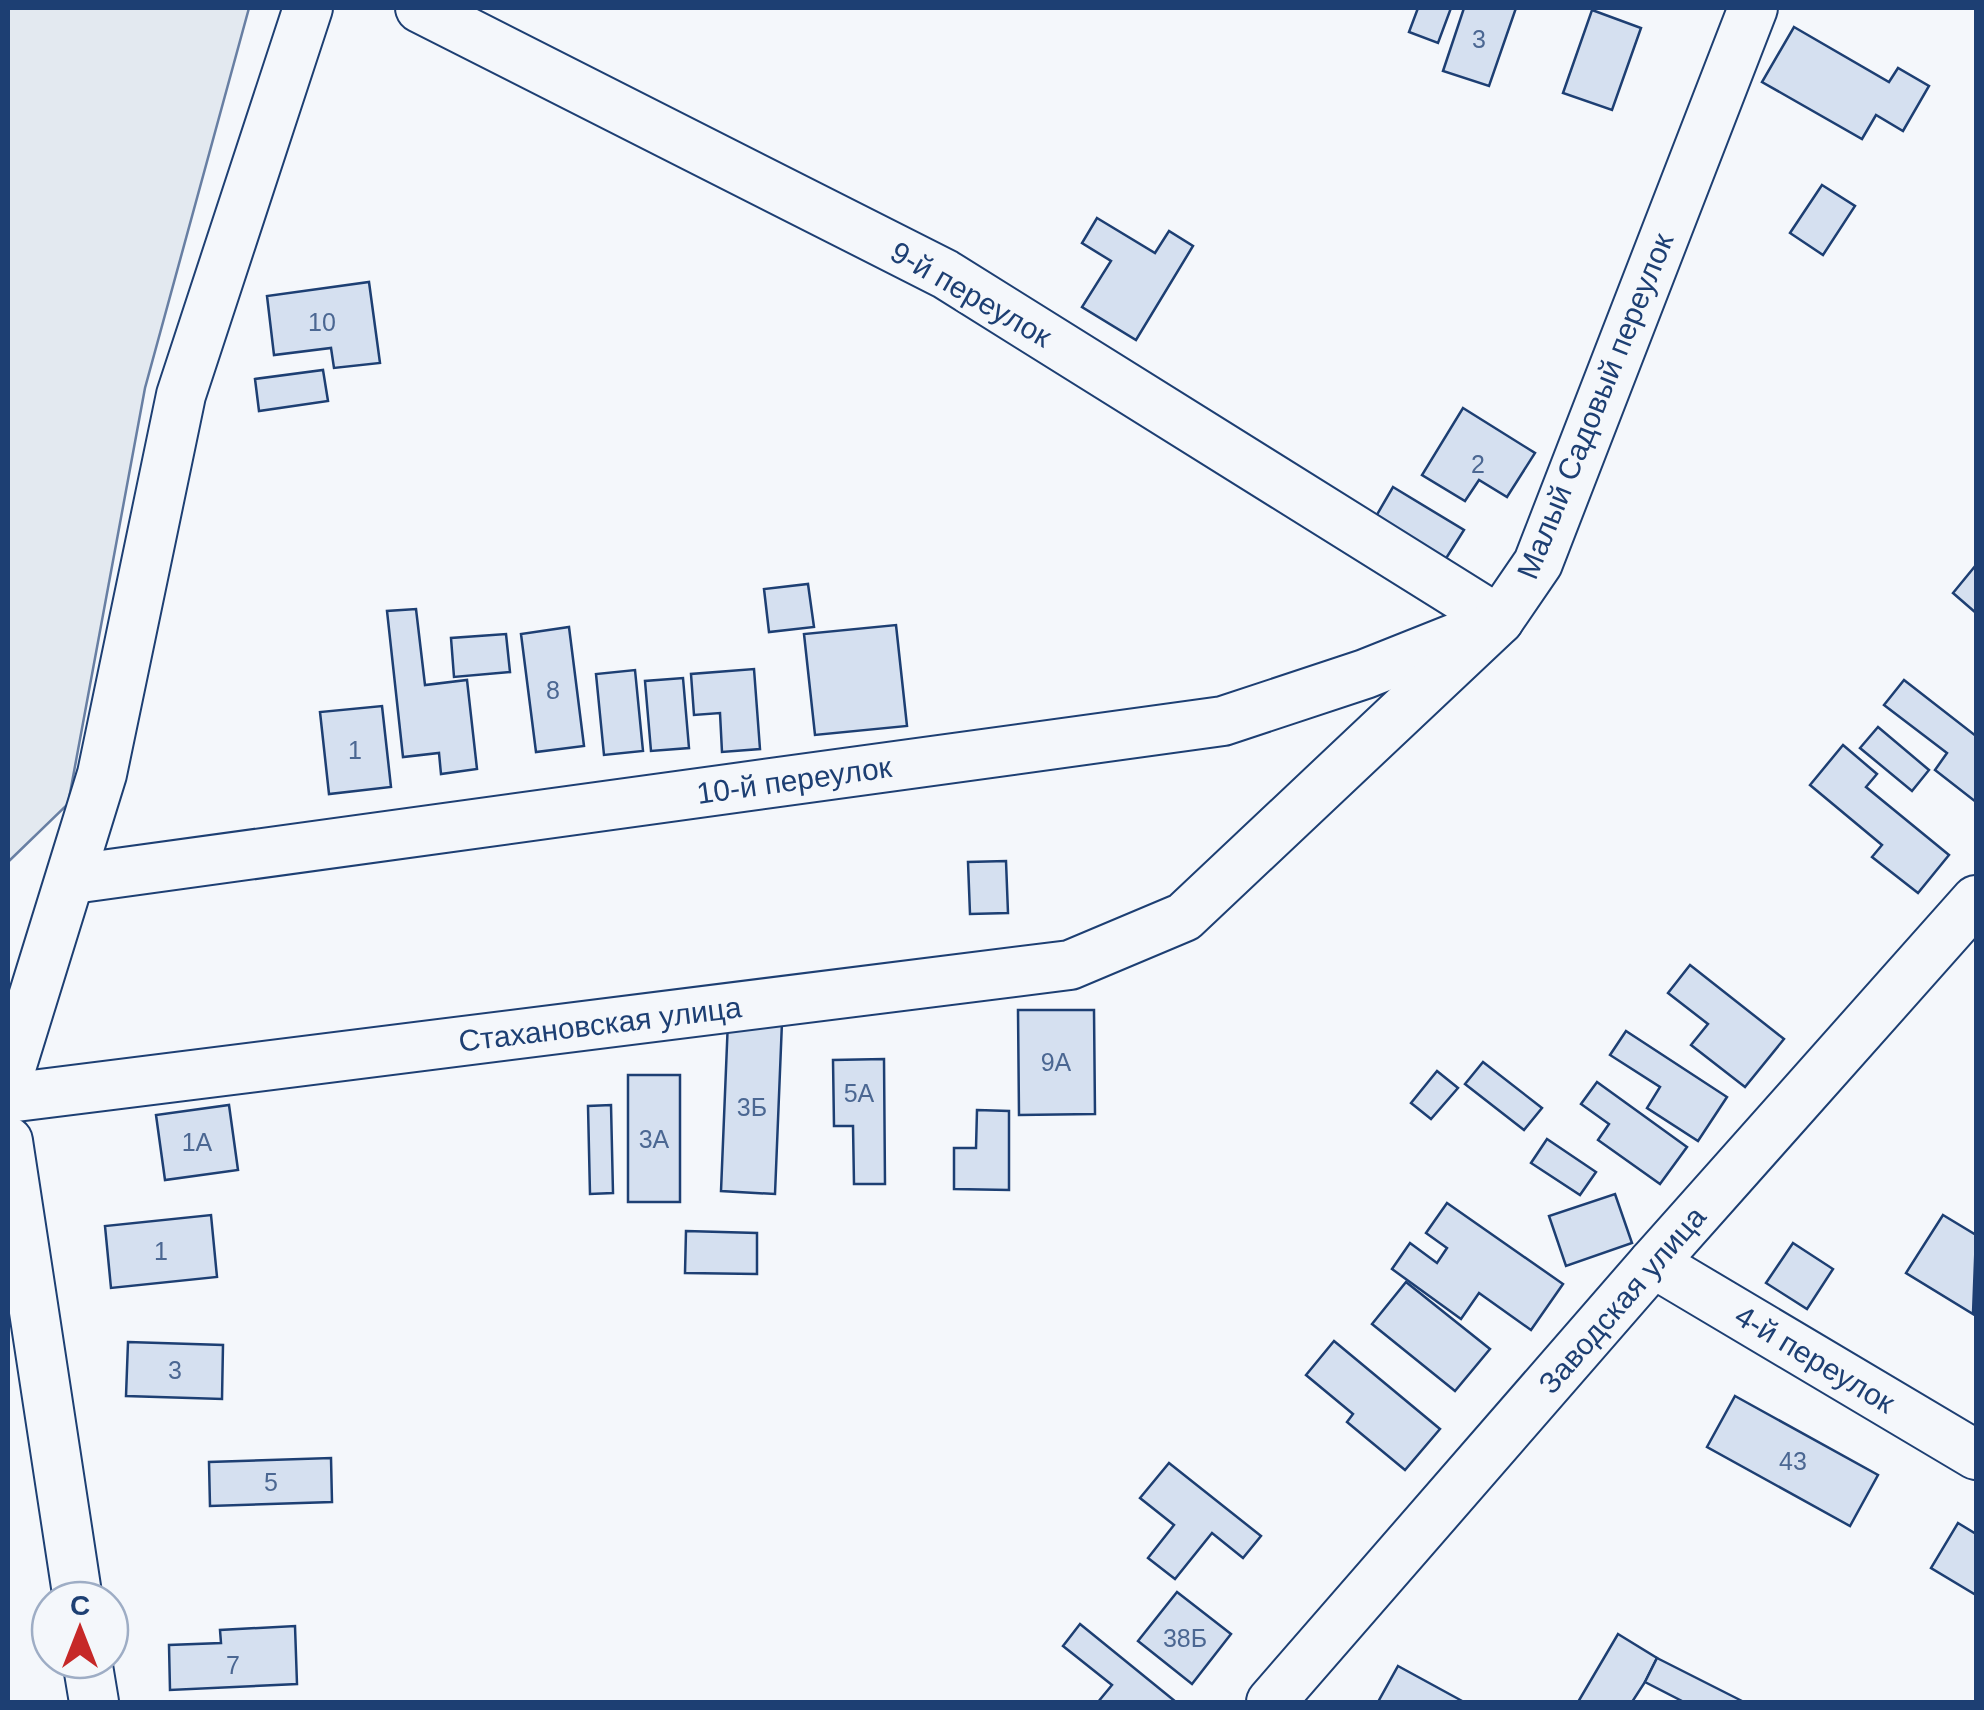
<svg xmlns="http://www.w3.org/2000/svg" width="1984" height="1710" font-family="Helvetica,sans-serif">
<rect width="100%" height="100%" fill="#f4f7fb"/>
<polygon fill="#e3e9f0" stroke="#687fa3" stroke-width="2.5" points="8,8 249,8 145,388 68,804 8,862"/>
<g fill="#d5e0f0" stroke="#1d3f73" stroke-width="2.5">
<polygon points="1418,8 1451,8 1438,43 1409,32"/>
<polygon points="1464,8 1516,8 1489,86 1443,71"/>
<polygon points="1592,10 1641,28 1612,110 1563,93"/>
<polygon points="1794,27 1889,82 1898,68 1929,86 1903,131 1876,115 1862,139 1762,82"/>
<polygon points="1822,185 1855,206 1823,255 1790,233"/>
<polygon points="1097,218 1155,253 1169,231 1193,246 1136,340 1082,307 1111,261 1082,243"/>
<polygon points="369,282 380,363 334,368 331,348 274,355 267,296"/>
<polygon points="323,370 328,401 259,411 255,379"/>
<polygon points="1463,408 1535,453 1507,497 1479,480 1465,501 1422,475"/>
<polygon points="1393,487 1464,530 1445,560 1375,518"/>
<polygon points="1976,565 1976,613 1953,593"/>
<polygon points="808,584 814,627 769,632 764,589"/>
<polygon points="416,609 425,685 467,680 477,769 441,774 439,753 403,757 387,611"/>
<polygon points="896,625 907,726 815,735 804,634"/>
<polygon points="569,627 584,746 536,752 521,634"/>
<polygon points="506,634 510,672 454,677 451,638"/>
<polygon points="754,669 760,749 722,752 720,713 694,715 691,674"/>
<polygon points="635,670 643,751 604,755 596,674"/>
<polygon points="683,678 689,748 651,751 645,681"/>
<polygon points="1904,680 1976,736 1976,802 1935,770 1947,753 1884,705"/>
<polygon points="382,706 391,787 329,794 320,712"/>
<polygon points="1878,727 1929,770 1912,791 1860,748"/>
<polygon points="1843,745 1877,774 1866,787 1949,855 1918,893 1872,857 1882,845 1810,785"/>
<polygon points="1006,861 1008,913 970,914 968,862"/>
<polygon points="1690,965 1784,1039 1745,1087 1691,1045 1708,1024 1668,993"/>
<polygon points="1018,1010 1094,1010 1095,1114 1019,1115"/>
<polygon points="728,1020 782,1022 775,1194 721,1191"/>
<polygon points="1626,1031 1727,1097 1698,1141 1647,1108 1660,1087 1610,1055"/>
<polygon points="884,1059 885,1184 854,1184 853,1126 834,1126 833,1060"/>
<polygon points="1483,1062 1542,1108 1524,1130 1465,1084"/>
<polygon points="1437,1071 1458,1088 1431,1119 1411,1103"/>
<rect x="628" y="1075" width="52" height="127"/>
<polygon points="1597,1082 1687,1147 1660,1184 1598,1140 1609,1124 1581,1104"/>
<polygon points="229,1105 238,1170 165,1180 156,1115"/>
<polygon points="611,1105 613,1193 590,1194 588,1106"/>
<polygon points="977,1110 1009,1111 1009,1190 954,1189 954,1148 976,1148"/>
<polygon points="1547,1139 1596,1172 1580,1195 1531,1163"/>
<polygon points="1615,1194 1632,1243 1566,1266 1549,1216"/>
<polygon points="1447,1203 1563,1284 1531,1330 1479,1293 1461,1319 1392,1269 1410,1243 1437,1263 1447,1248 1426,1233"/>
<polygon points="211,1215 217,1277 111,1288 105,1226"/>
<polygon points="1943,1215 1976,1235 1973,1314 1906,1273"/>
<polygon points="686,1231 757,1233 757,1274 685,1273"/>
<polygon points="1793,1243 1833,1269 1807,1309 1766,1283"/>
<polygon points="1406,1282 1490,1349 1455,1391 1372,1324"/>
<polygon points="1334,1341 1440,1429 1405,1470 1347,1422 1353,1414 1306,1375"/>
<polygon points="128,1342 223,1345 222,1399 126,1396"/>
<polygon points="1735,1396 1878,1475 1850,1526 1707,1447"/>
<polygon points="331,1458 332,1502 210,1506 209,1462"/>
<polygon points="1169,1463 1261,1536 1243,1558 1212,1533 1175,1579 1148,1558 1174,1525 1140,1498"/>
<polygon points="1958,1523 1976,1534 1976,1595 1931,1568"/>
<polygon points="1177,1592 1231,1634 1192,1684 1138,1641"/>
<polygon points="1080,1624 1176,1702 1098,1702 1112,1685 1063,1646"/>
<polygon points="295,1626 297,1684 170,1690 169,1645 221,1643 220,1630"/>
<polygon points="1618,1634 1657,1658 1645,1682 1632,1702 1578,1702"/>
<polygon points="1657,1658 1744,1702 1684,1702 1645,1682"/>
<polygon points="1398,1666 1464,1702 1378,1702"/>
</g>
<g fill="none" stroke-linecap="round" stroke-linejoin="round">
<defs>
<g id="minor">
<polyline points="420,8 945,274 1499,620"/>
<polyline points="73,879 1223,721 1365,674 1473,631"/>
<polyline points="8,1078 102,774 181,395 308,8"/>
<polyline points="8,1098 1070,965 1184,917 1499,620 1538,563 1753,8"/>
<polyline points="8,1141 78,1600"/>
<polyline points="1653,1263 1976,1455"/>
<polyline points="87,1660 94,1702"/>
<polyline points="1271,1702 1653,1263 1976,900"/>
</g>
</defs>
<use href="#minor" stroke="#1d3f73" stroke-width="52"/>
<use href="#minor" stroke="#f4f7fb" stroke-width="48"/>
</g>
<g text-anchor="middle" dominant-baseline="central" stroke-width="8" stroke-linejoin="round" paint-order="stroke">
<g font-size="25" fill="#4b6792">
<text x="1479" y="39">3</text>
<text x="322" y="322">10</text>
<text x="1478" y="464">2</text>
<text x="553" y="690">8</text>
<text x="355" y="750">1</text>
<text x="1056" y="1062">9А</text>
<text x="859" y="1093">5А</text>
<text x="752" y="1107">3Б</text>
<text x="654" y="1139">3А</text>
<text x="197" y="1142">1А</text>
<text x="161" y="1251">1</text>
<text x="175" y="1370">3</text>
<text x="1793" y="1461">43</text>
<text x="271" y="1482">5</text>
<text x="1185" y="1638">38Б</text>
<text x="233" y="1665">7</text>
</g>
<g font-size="30" fill="#1d3f73" stroke="#f4f7fb">
<text transform="translate(971 294) rotate(30)">9-й переулок</text>
<text transform="translate(1595 406) rotate(-68)">Малый Садовый переулок</text>
<text transform="translate(794 780) rotate(-8)">10-й переулок</text>
<text transform="translate(600 1024) rotate(-7)">Стахановская улица</text>
<text transform="translate(1622 1300) rotate(-49)">Заводская улица</text>
<text transform="translate(1815 1359) rotate(31)">4-й переулок</text>
</g>
</g>
<rect width="1984" height="1710" fill="none" stroke="#1d3f73" stroke-width="20"/>
<g transform="translate(80 1630)"><circle r="48" fill="#f4f7fb" stroke="#9eadc5" stroke-width="2.5"/>
<path d="M0-8L18 38L0 25L-18 38Z" fill="#c62828"/>
<text y="-15" font-size="28" font-weight="bold" text-anchor="middle" fill="#1d3f73">С</text>
</g>
</svg>
